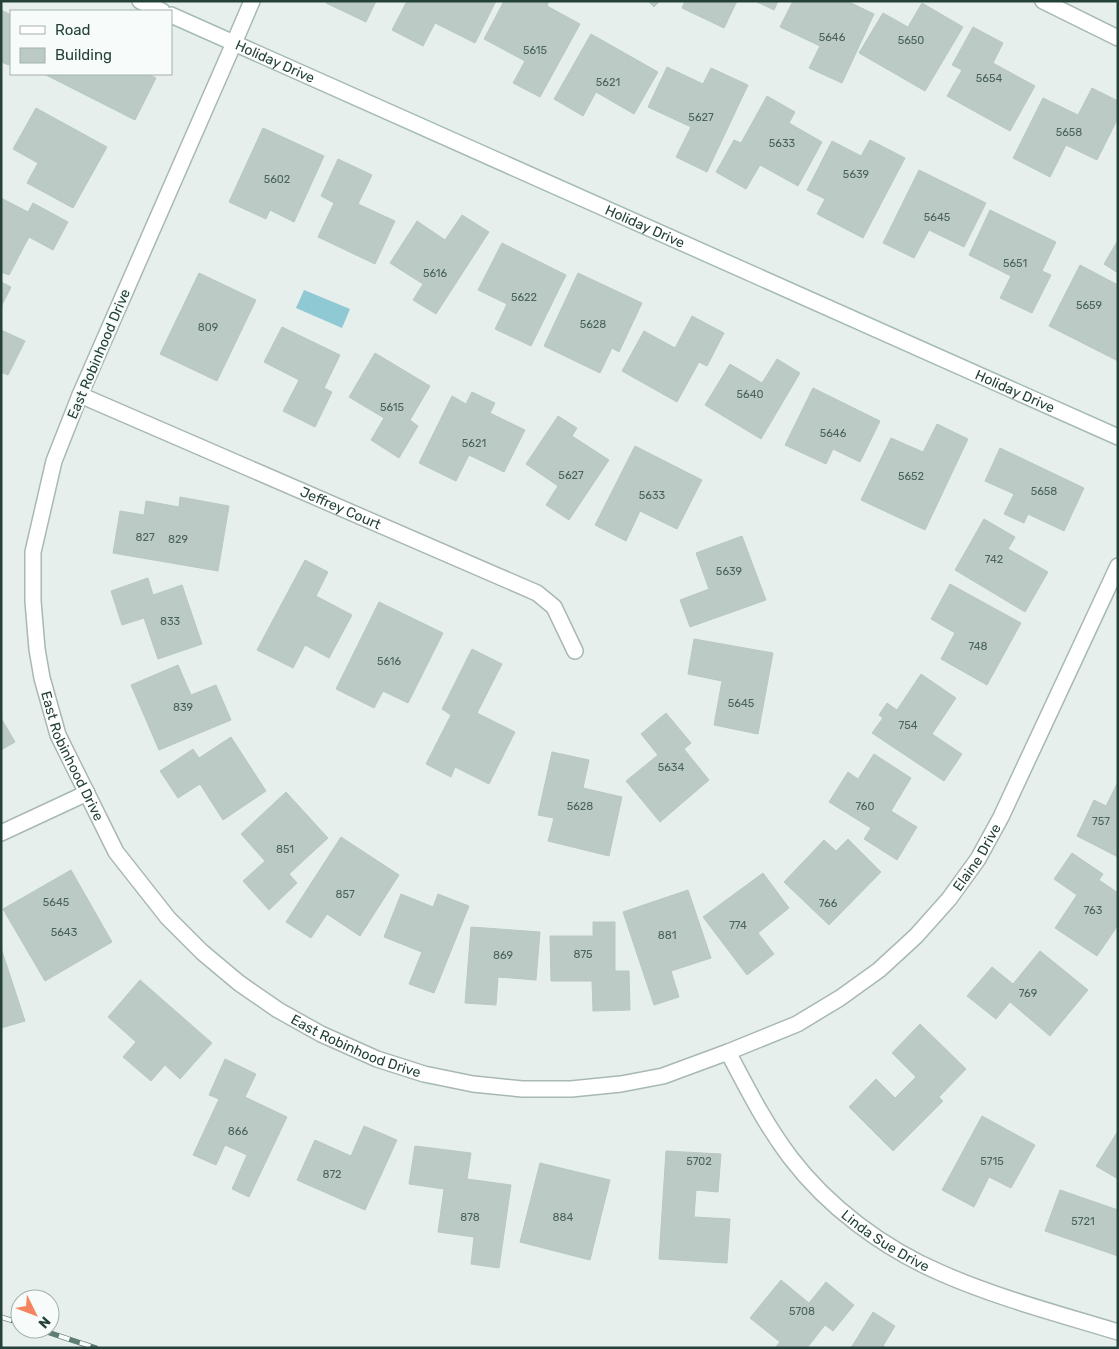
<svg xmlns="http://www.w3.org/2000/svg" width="1119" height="1349" font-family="Rubik,sans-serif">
<rect width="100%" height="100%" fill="#e6efeb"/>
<polygon fill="#8ec9d4" points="304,290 350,309 342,328 296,308"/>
<g fill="#bbcac4" stroke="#b8c9c2">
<polygon points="327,1 376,1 366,22 326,3"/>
<polygon points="407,1 496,1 475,43 435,23 423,46 392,30"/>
<polygon points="504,1 549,1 547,6 580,24 540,97 513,83 525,61 484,39"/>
<polygon points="648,1 660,1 654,7"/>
<polygon points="685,1 737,1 724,28 682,8"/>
<polygon points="755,1 778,1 774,10"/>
<polygon points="793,1 847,1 874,14 842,83 809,68 820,46 780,27"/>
<polygon points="922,3 963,27 925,91 859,53 883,13 908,27"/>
<polygon points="1,10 11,15 11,60 9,65 1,62"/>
<polygon points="973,27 1003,43 993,63 1035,86 1010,131 947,96 962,70 952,65"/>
<polygon points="591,34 658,72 634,114 596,92 583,116 554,99"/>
<polygon points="667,67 703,84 711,68 748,85 707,172 676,157 691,127 648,107"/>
<polygon points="44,74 148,74 156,78 135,120"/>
<polygon points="1092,88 1118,101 1118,118 1097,160 1066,145 1050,177 1013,158 1043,98 1078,115"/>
<polygon points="767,96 795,112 789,123 822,142 798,186 760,165 746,189 716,172 734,140 741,143"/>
<polygon points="36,108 107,147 73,208 27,183 38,163 13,149"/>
<polygon points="263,128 324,156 294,222 270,210 266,219 229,202"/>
<polygon points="870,140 905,158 863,238 817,214 825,199 807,190 832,141 861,156"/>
<polygon points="338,159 372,175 358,204 395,221 375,264 318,237 334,203 321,196"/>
<polygon points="919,170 986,203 964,247 929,230 914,258 883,243"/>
<polygon points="1,198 28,212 33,203 68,222 53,250 29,237 9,275 1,272"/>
<polygon points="990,210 1056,242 1042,271 1051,275 1032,313 1000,298 1011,276 969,255"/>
<polygon points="462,215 489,232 436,314 413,300 423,284 390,263 417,221 445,240"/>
<polygon points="1118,240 1118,273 1104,264"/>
<polygon points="502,243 566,275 531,346 495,329 507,304 478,290"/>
<polygon points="1080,265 1118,285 1118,361 1049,326"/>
<polygon points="199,273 256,300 217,381 160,354"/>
<polygon points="578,273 642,303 619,352 612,348 600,373 544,346"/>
<polygon points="1,282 11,287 1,307"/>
<polygon points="692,316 724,333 707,366 699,362 677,402 622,371 644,331 675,348"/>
<polygon points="282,327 340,355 324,388 332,392 315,427 283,411 299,380 264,362"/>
<polygon points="1,330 25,341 8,375 1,372"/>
<polygon points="375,353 430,386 410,420 418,426 399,458 371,440 384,418 349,397"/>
<polygon points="777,359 800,373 761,439 705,405 730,364 762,383"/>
<polygon points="813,388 880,421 860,462 833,449 826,464 785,445"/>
<polygon points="472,392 495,403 490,413 525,430 504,472 469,455 456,481 419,463 452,396 466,404"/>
<polygon points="558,416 577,428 572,436 609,460 569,520 546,505 558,486 526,464"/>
<polygon points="937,424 968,439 925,530 861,500 891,438 923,452"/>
<polygon points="635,446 702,480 677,529 640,511 626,541 595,525"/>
<polygon points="1000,448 1084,488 1064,531 1028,514 1024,523 1004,514 1014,494 985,481"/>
<polygon points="180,497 229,506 218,571 113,553 120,511 144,515 146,501 179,507"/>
<polygon points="984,519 1015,537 1008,549 1048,572 1025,612 955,570"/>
<polygon points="742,536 766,600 690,627 680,600 709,589 696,553"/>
<polygon points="305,560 328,572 316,596 352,615 329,658 305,645 293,668 257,650"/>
<polygon points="148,578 153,595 182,585 202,644 158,659 144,618 122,625 111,591"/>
<polygon points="950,584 1021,623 987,685 941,659 955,633 931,619"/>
<polygon points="379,602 443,633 408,703 383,691 374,708 336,689"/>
<polygon points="694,639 773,653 758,734 714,725 722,681 688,674"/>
<polygon points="472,649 502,664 477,713 515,732 489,784 455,767 451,777 426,764 451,715 442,709"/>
<polygon points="178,665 191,695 216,685 231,720 159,750 131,685"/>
<polygon points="921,674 956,698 932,734 962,754 944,781 872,733 883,718 879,715 887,703 897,710"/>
<polygon points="666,713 691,743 684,749 709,780 660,822 626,781 658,755 641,734"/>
<polygon points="1,718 15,742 1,750"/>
<polygon points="231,737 266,791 223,820 200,784 178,798 160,771 193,749 199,758"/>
<polygon points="552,752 589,760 583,788 622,797 609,856 548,841 554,818 538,815"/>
<polygon points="874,754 911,778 891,811 917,827 897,860 864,839 871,828 829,802 848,772 858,779"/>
<polygon points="1118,782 1118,857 1077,836 1094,800 1106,806"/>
<polygon points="286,792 328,838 289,874 297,883 269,910 243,881 265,861 241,834"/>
<polygon points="341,837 399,875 360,936 327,914 311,938 286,922"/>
<polygon points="848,839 881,872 829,925 784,882 824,840 836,851"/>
<polygon points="1072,853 1103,874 1099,880 1118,893 1118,925 1097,956 1055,928 1077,895 1054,879"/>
<polygon points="71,870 112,942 45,981 3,909"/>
<polygon points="763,873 789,908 758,933 774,954 747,975 703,917"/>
<polygon points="688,890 711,958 671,971 679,997 654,1005 623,912"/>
<polygon points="401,894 433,907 438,894 469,906 434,993 409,984 422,952 384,937"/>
<polygon points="593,922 615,922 615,971 629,971 630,1010 593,1011 592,981 551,981 550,936 593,936"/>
<polygon points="471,927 540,932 536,980 498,977 496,1005 465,1003"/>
<polygon points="1,948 25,1021 1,1028"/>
<polygon points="1040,951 1088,990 1050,1036 1010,1002 996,1019 967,996 992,967 1013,984"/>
<polygon points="140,980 212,1043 180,1079 165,1065 151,1081 123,1057 136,1042 108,1017"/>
<polygon points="920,1024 966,1069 939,1097 943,1101 893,1151 849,1107 876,1079 895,1098 916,1077 892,1053"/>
<polygon points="225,1059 256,1074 245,1097 287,1117 249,1197 232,1189 247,1155 225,1145 216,1165 193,1155 219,1099 209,1095"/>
<polygon points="982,1116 1035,1145 1011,1188 989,1177 974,1207 942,1190"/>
<polygon points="364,1126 397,1140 365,1210 297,1180 315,1140 351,1156"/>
<polygon points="1118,1131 1118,1179 1096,1166"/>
<polygon points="415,1146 471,1153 467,1179 511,1185 499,1268 471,1264 474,1237 438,1232 444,1189 409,1184"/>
<polygon points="666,1151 721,1154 718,1192 696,1190 694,1217 730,1219 727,1263 659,1259"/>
<polygon points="540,1163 610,1180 590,1260 520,1242"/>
<polygon points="1060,1190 1118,1210 1118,1256 1045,1231"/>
<polygon points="781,1280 809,1303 826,1282 854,1305 833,1331 825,1325 807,1348 775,1348 780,1342 750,1318"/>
<polygon points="873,1312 895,1326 883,1346 886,1348 851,1348"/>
</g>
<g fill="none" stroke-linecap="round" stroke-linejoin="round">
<defs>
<g id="street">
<polyline points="1043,1 1118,38"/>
<path id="s1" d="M234,43L80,395L54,461L33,552V601L37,649L42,678L58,735L116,852L168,918L202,952L239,983L278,1010L321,1034L377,1059L424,1074L473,1084L522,1089H571L621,1084L663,1076L728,1052L797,1024L840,998L879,970L916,936L949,899L978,859L1001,817L1118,566"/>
<path id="s2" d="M80,395L537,593L554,607L575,651"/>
<polyline points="1,833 87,793"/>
<path id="s3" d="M728,1052C747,1088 765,1124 790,1157C828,1207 883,1248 941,1273C998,1298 1059,1314 1118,1332"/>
</g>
<g id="secondary">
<polyline points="140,1 162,11"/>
<path id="s4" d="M171,15L1118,437"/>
<polyline points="234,43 252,1"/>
</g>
</defs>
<use href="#street" stroke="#a8b8b2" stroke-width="18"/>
<use href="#secondary" stroke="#a4bbb3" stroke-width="18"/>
<use href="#street" stroke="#fff" stroke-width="15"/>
<use href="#secondary" stroke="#fff" stroke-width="15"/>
<defs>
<g id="rail">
<polyline points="1,1317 20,1323"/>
<polyline points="38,1329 96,1348"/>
</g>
</defs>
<use href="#rail" stroke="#5f7d75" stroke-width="5.5"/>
<use href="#rail" stroke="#f7fbf9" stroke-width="4" stroke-dasharray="11" stroke-linecap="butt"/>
</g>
<g text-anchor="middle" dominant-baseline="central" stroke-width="4.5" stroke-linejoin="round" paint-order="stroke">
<g font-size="11" fill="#4a645c">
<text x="832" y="37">5646</text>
<text x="911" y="40">5650</text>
<text x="535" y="50">5615</text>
<text x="989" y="78">5654</text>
<text x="608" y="82">5621</text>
<text x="701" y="117">5627</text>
<text x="1069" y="132">5658</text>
<text x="782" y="143">5633</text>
<text x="856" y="174">5639</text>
<text x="277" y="179">5602</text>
<text x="937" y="217">5645</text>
<text x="1015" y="263">5651</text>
<text x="435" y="273">5616</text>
<text x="524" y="297">5622</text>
<text x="1089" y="305">5659</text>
<text x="593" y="324">5628</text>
<text x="208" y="327">809</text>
<text x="750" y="394">5640</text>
<text x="392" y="407">5615</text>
<text x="833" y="433">5646</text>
<text x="474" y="443">5621</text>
<text x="571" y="475">5627</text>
<text x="911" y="476">5652</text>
<text x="1044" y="491">5658</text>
<text x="652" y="495">5633</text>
<text x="145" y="537">827</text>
<text x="178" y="539">829</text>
<text x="994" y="559">742</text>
<text x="729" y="571">5639</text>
<text x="170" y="621">833</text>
<text x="978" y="646">748</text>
<text x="389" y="661">5616</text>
<text x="741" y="703">5645</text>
<text x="183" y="707">839</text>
<text x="908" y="725">754</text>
<text x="671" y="767">5634</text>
<text x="580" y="806">5628</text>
<text x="865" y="806">760</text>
<text x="1101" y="821">757</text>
<text x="285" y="849">851</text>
<text x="345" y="894">857</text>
<text x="56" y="902">5645</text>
<text x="828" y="903">766</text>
<text x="1093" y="910">763</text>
<text x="738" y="925">774</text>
<text x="64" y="932">5643</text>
<text x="667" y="935">881</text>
<text x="583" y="954">875</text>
<text x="503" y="955">869</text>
<text x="1028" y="993">769</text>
<text x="238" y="1131">866</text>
<text x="699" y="1161">5702</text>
<text x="992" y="1161">5715</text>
<text x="332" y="1174">872</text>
<text x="470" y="1217">878</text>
<text x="563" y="1217">884</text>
<text x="1083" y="1221">5721</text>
<text x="802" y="1311">5708</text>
</g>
<g font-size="14" fill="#24423a" stroke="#f7fbf9">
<text stroke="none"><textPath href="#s4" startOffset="114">Holiday Drive</textPath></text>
<text stroke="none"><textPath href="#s4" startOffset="519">Holiday Drive</textPath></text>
<text transform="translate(99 354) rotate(-67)">East Robinhood Drive</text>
<text stroke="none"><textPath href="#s4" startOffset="924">Holiday Drive</textPath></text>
<text stroke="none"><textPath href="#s2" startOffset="284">Jeffrey Court</textPath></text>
<text stroke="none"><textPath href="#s1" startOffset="759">East Robinhood Drive</textPath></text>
<text stroke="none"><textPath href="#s1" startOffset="1886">Elaine Drive</textPath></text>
<text stroke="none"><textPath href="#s1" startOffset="1179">East Robinhood Drive</textPath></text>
<text stroke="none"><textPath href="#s3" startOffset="250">Linda Sue Drive</textPath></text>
</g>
</g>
<rect width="1119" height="1349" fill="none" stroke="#24423a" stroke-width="5"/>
<rect x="10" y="10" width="162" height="65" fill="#f7fbf9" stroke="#a3b1ad"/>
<rect x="20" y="26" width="25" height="8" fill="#ffffff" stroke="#a3b1ad"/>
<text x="55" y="35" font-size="15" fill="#24423a">Road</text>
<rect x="20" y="48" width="25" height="15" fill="#bbcac4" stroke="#a3b1ad"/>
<text x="55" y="60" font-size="15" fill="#24423a">Building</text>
<g transform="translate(35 1314) rotate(132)"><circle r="24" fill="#f7fbf9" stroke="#a3b1ad"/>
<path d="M0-4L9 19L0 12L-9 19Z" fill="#f4845f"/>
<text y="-8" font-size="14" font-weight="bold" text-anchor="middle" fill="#24423a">N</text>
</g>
</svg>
